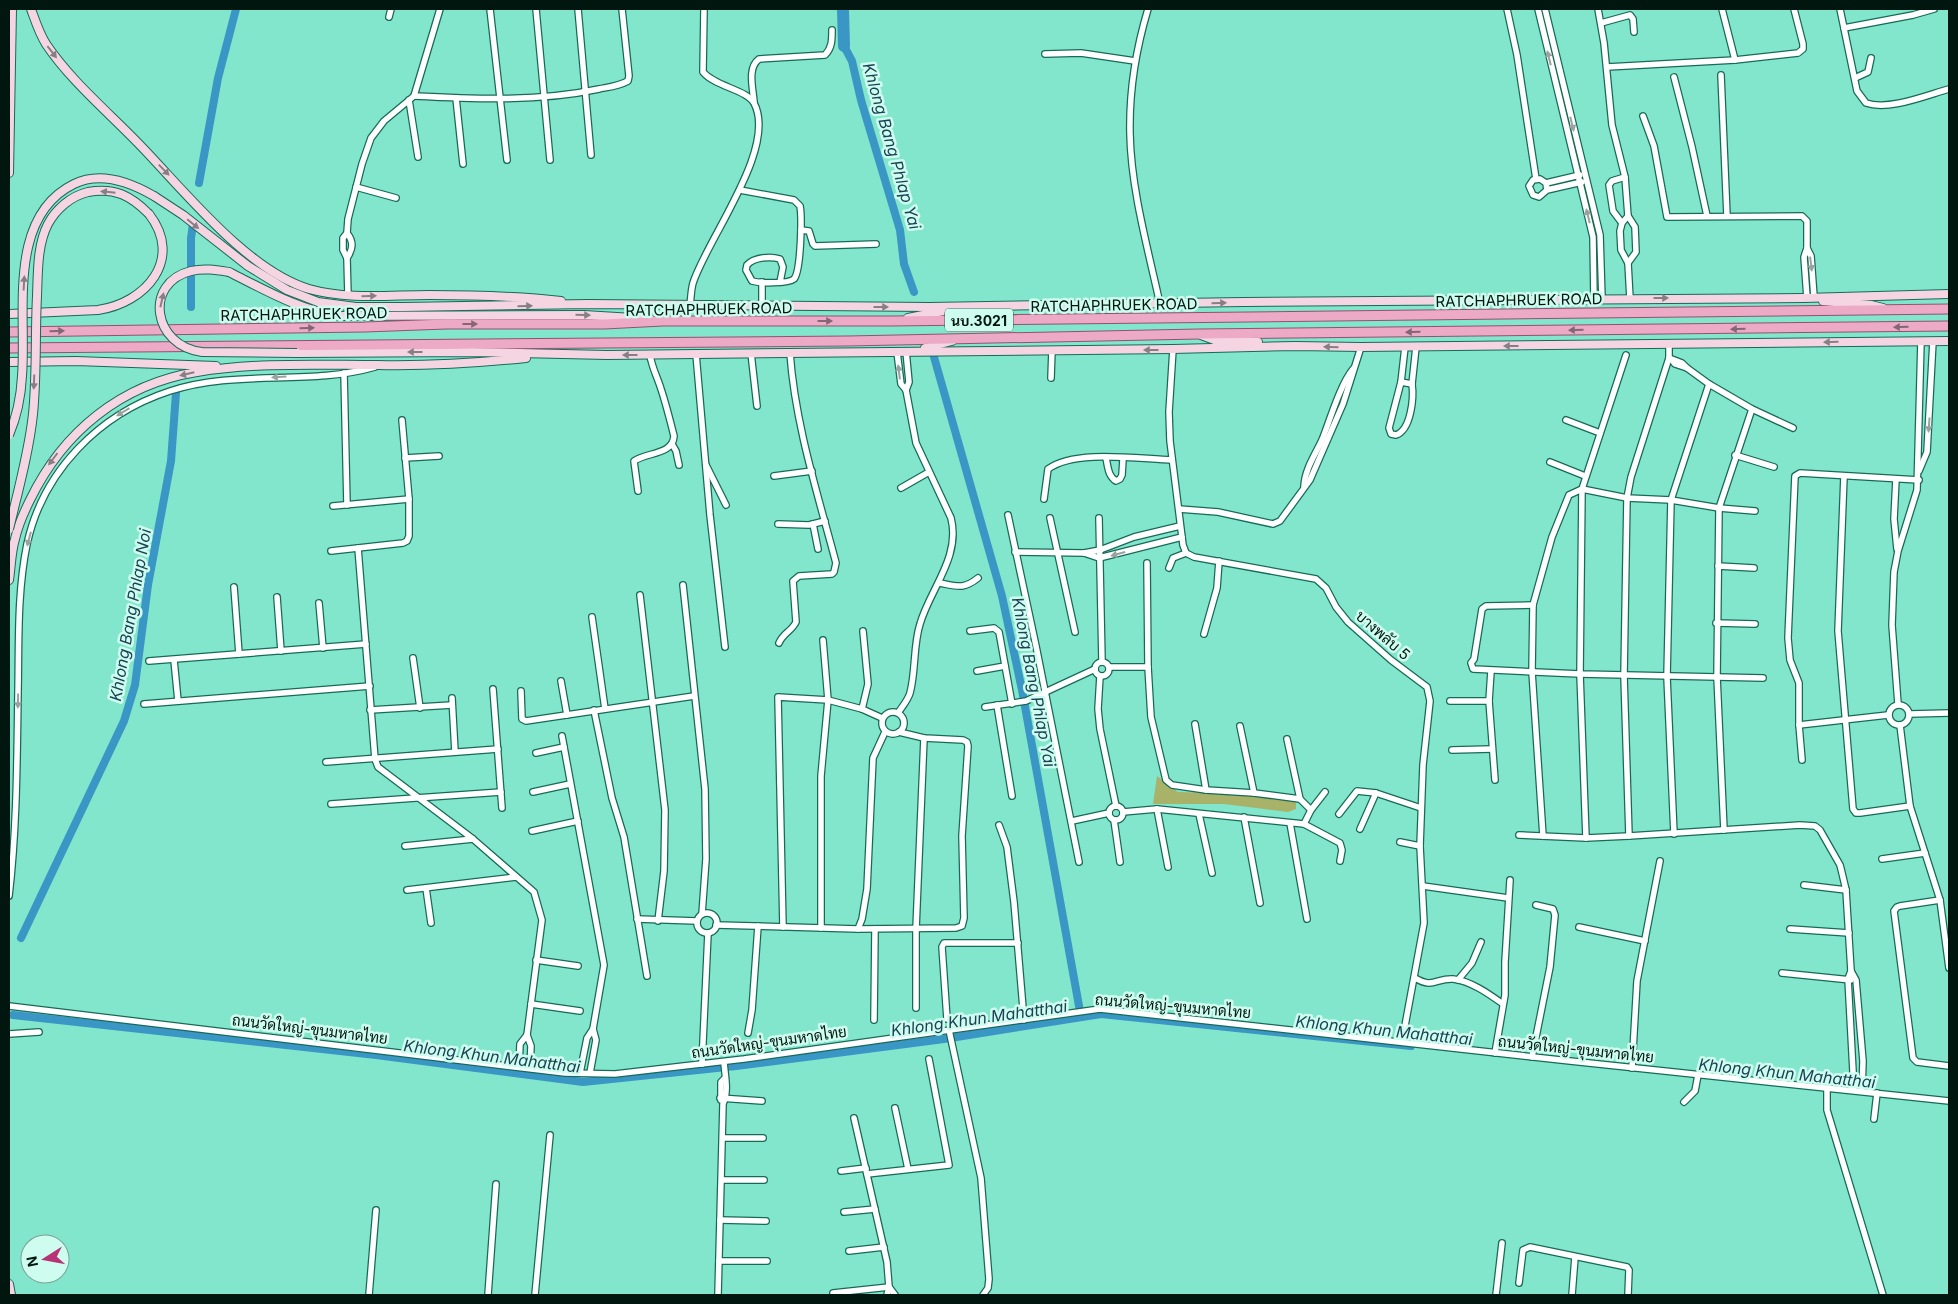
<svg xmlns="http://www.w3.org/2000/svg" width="1958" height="1304" font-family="Inter,Sarabun,sans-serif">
<rect width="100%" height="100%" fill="#82e6cc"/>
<polygon fill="#a9b269" points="1157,776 1178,792 1265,794 1296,798 1296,809 1288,812 1224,804 1153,804"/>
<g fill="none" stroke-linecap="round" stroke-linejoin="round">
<g stroke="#3a96c5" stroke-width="8">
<polyline points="844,46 852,61 861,100 900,230 904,264 914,292"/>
<polyline points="199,183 218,78 236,9"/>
<polyline points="191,307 191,238 193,224"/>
<polyline points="934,357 1002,596 1022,690 1081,1017"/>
<polyline points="21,938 124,721 135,685 148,585 171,461 176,393"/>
<polyline points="13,1015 376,1055 583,1082 736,1066 944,1039 1101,1014 1411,1046"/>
</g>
<polyline stroke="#3a96c5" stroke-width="12" points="843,9 844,46"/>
<defs>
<g id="minor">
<polyline points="490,9 507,160"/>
<polyline points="536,9 550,160"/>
<polyline points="578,9 591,155"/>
<path d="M1148,9C1136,49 1129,91 1130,134C1131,189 1148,249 1160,304"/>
<polyline points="1507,9 1517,55 1536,179"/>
<polyline points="1538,9 1593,237 1594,299"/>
<polyline points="1545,9 1600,235 1602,299"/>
<polyline points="1598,9 1604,43 1612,125 1625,177 1628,216 1635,227 1636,252 1628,263"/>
<polyline points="1722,9 1735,60"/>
<path d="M1840,9L1857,91L1866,103C1889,111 1927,95 1949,89"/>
<polyline points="389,17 391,9"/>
<polyline points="1601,23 1630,15 1633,19 1634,32"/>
<polyline points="1844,28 1913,15 1934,9"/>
<polyline points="1045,54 1081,53 1135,61"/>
<polyline points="1607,67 1735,60 1798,53 1803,49 1803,44 1794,9"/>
<polyline points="1721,75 1727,216"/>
<polyline points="1674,77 1692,147 1707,216"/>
<polyline points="1855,78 1868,72 1871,58"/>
<path d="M414,96C475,99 538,102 599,89C609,87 619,86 628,81L629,76L622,9"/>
<polyline points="456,98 463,164"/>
<polyline points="409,100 418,157"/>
<path d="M754,102C753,88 747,68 759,59L825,55C832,48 832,40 832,30"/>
<polyline points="1643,116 1654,146 1667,217 1802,216 1807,221 1807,248"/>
<polyline points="1546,183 1580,175"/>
<polyline points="356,187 396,198"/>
<path d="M740,190L794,200L800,206C802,217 801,271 794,279C788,284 759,283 752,281L746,270L747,265C754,257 771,256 780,259L783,267L780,282"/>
<polyline points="1547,190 1546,183 1540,179 1533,180 1529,186 1533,195 1539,197 1547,190 1582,182"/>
<polyline points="1628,216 1622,223 1620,231 1621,250 1628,263 1630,299"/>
<polyline points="1622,223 1613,211 1609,185 1612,181 1625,177"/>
<polyline points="801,230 809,231 813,244 815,246 876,244"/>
<path d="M347,233C354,242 353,249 347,258"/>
<polyline points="348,296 347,258 343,250 343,238 347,233 348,219 362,164 371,138 384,121 414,96 440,9"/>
<polyline points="1807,298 1804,257 1807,248 1811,256 1814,297"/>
<path d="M690,305C691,298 691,290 693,283C707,239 778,148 754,103C747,90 714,86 703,72L704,9"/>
<polyline points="762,306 762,282"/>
<path d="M1405,347L1401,382L1389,428L1391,434L1396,435C1411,430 1414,398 1412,384"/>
<polyline points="1173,349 1169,412 1170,441 1183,545 1186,553 1194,557 1316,579 1326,588 1336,607 1348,622 1391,660 1427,687 1430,701 1423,765 1420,846 1424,923 1402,1042"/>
<polyline points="906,351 909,382 906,390"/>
<path d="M897,352L901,384L906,390L916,443L951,518C961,557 930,589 920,624C913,646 916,671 910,693C908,700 902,707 898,713"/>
<polyline points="751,353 757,406"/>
<polyline points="696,354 710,515 725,647"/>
<polyline points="1669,358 1682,363 1687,368 1709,384 1752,409 1793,428"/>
<polyline points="1672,360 1675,364 1687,368"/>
<polyline points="344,373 347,505"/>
<polyline points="1051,378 1052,350"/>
<polyline points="1401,382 1412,384 1416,347"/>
<polyline points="1566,420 1600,433"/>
<polyline points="672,444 676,451 679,465"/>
<polyline points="1735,455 1774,467"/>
<polyline points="405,458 439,456"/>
<path d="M1106,458C1108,467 1108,476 1116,481L1120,479L1122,475L1123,459"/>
<polyline points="1550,462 1585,476"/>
<polyline points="706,465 726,505"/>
<polyline points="1919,471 1927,452 1933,341"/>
<polyline points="774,476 812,471"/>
<polyline points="1844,476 1838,631 1853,809 1856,813 1860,813 1910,806"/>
<polyline points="1896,479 1894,519 1897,549"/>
<path d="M1304,486C1305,469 1315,455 1322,440C1330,420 1340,385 1353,369"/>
<polyline points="901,488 929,472"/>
<path d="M638,491L634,461C647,452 673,455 674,436C670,420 666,404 661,389C657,376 652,368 650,355"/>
<path d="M1044,499L1048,469C1075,449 1138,459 1172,460"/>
<polyline points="333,506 409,499"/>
<polyline points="1179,509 1218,512 1273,524 1280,521 1310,480 1343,404 1361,347"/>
<polyline points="1008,515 1036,646 1079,862"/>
<polyline points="1050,518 1075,632"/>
<polyline points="1099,518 1102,662"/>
<polyline points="778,524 809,525 825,521"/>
<polyline points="813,524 818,549"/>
<polyline points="358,548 375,759 378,767 473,839 534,892 542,920 527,1035 520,1044 519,1067"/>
<polyline points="331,551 403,543 407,541 409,536 409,499 402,420"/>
<polyline points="1015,552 1084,553 1100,550 1134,537 1180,526"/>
<polyline points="1084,553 1099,558 1182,537"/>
<polyline points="1147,563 1148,667 1151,717 1166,780 1172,785 1206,790 1254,793 1300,799 1311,810"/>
<polyline points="1718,566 1754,568"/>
<polyline points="1169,568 1173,558 1186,553"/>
<path d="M939,583C957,586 963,590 978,578"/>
<polyline points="683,585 705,789 706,859 702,914"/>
<polyline points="234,587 239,654"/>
<polyline points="640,595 665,810 664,871 658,921"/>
<polyline points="277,597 281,651"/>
<polyline points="319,603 323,648"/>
<polyline points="1533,605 1486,606 1482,609 1474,659 1471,663 1473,669 1580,674 1763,678"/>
<polyline points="592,617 605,709"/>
<polyline points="1716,623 1755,624"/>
<polyline points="970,631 994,628 999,632 1012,704"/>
<polyline points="1204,634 1217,588 1219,561"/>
<path d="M779,643C783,633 792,631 796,622L793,581L799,576L832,574L834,572L836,563C818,495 795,424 790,353"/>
<polyline points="413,658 420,708"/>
<polyline points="174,660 178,701"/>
<polyline points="149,661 366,644"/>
<circle cx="1102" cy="669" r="7"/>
<polyline points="1109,667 1148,667"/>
<polyline points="977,671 1005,666"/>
<polyline points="1491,671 1489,701 1495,780"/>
<polyline points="1100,676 1098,709 1100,729 1116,806"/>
<polyline points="561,681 567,715"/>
<polyline points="493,689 502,808"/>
<polyline points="521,691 522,719 526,721 694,696"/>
<polyline points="452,698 455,752"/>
<polyline points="1450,701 1489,701"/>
<polyline points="144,704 370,686"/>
<polyline points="1898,704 1892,625 1894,572 1898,551 1917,490 1921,341"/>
<circle cx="1899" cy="715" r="10"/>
<polyline points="997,705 1012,796"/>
<polyline points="985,707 1026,701 1095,669"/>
<polyline points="862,709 868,684 863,631"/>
<polyline points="370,710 452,705"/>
<polyline points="594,710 612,798 624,837 647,976"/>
<circle cx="893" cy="723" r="11"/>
<polyline points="1910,714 1949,713"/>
<polyline points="1195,724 1206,790"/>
<polyline points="1799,725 1888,715"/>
<polyline points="1900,725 1910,806 1940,900 1949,968"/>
<polyline points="1240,726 1254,793"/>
<polyline points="562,736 604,965 593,1029 587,1038 580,1073"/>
<polyline points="1287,739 1300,799"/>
<polyline points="1452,750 1492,749"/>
<polyline points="536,753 564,747"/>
<polyline points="1802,760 1799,725 1799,683 1790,660 1788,638 1795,476 1800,473 1919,480"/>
<polyline points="326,762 498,749"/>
<polyline points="533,792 570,784"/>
<polyline points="331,804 501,792"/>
<circle cx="1116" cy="813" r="7"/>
<polyline points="1157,809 1168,867"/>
<polyline points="1123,812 1157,809 1304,824 1311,810 1325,792"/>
<polyline points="1199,814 1212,873"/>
<polyline points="1339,814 1357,791 1376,793 1421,808"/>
<polyline points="1244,817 1260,903"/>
<polyline points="1114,820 1120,862"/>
<polyline points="1072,821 1109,813"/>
<polyline points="1290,823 1307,919"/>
<polyline points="1304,824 1340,843 1342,850 1340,861"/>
<polyline points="999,825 1007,847 1014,902 1024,1020"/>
<polyline points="1360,829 1376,793"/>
<polyline points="1724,830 1717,677 1719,508 1752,409"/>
<polyline points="532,831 578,821"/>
<polyline points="1674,834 1667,677 1671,500 1709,384"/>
<polyline points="1519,835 1586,838 1629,836 1800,825 1815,826 1820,830 1840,865 1842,873 1846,890 1851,971 1856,980 1863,1061 1862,1091"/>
<polyline points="1543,836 1532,672 1533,605 1552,537 1569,495 1582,489 1627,498 1671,500 1719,508 1755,511"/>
<polyline points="1629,836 1624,676 1627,498 1631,477 1669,358 1669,344"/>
<polyline points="1586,838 1580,674 1582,489 1626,355"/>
<polyline points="1400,842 1420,846"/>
<polyline points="405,846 473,839"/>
<polyline points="1882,859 1925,853"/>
<polyline points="1804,885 1846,890"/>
<polyline points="1423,886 1508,898"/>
<polyline points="426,888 431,923"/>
<polyline points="407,890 516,877"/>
<path d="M9,896C17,828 17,760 18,692C19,643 17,593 27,544C43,471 99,414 170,391C236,369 309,386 375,367"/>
<polyline points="1940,900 1900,906 1897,907 1894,911 1913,1058 1917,1062 1949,1066"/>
<circle cx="707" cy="923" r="10"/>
<polyline points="637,919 697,921"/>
<polyline points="716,925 858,929 956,928 962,926 964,918 962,836 968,746 967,742 963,740 924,738 899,732"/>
<polyline points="783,927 778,697 828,700 862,709 882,718"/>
<polyline points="1579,927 1645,941"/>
<polyline points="821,928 821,776 828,700 823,640"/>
<polyline points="858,929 862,919 867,889 873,758 885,732"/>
<polyline points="1790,929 1849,933"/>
<polyline points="536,960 578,966"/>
<polyline points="1851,971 1848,979 1854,1090"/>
<polyline points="1782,973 1851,980"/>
<path d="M1415,978C1433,989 1436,978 1453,979C1471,981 1489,994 1503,1004"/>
<polyline points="1458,980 1472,963 1481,942"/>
<polyline points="531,1004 580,1011"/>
<polyline points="9,1006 565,1073 615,1074 744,1059 1100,1009 1570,1061 1949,1101"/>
<polyline points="916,1008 916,929 924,738"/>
<polyline points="947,1019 942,947 944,943 1018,943"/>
<polyline points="874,1020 875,929"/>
<polyline points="949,1030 981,1178 989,1279 988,1288 983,1295"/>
<polyline points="748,1033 752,1010 758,926"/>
<polyline points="9,1034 39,1032"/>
<polyline points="527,1035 531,1046 530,1068"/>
<polyline points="1495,1053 1505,995 1505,962 1510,880"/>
<polyline points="1532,1057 1550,967 1555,915 1553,909 1536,905"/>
<polyline points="702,1064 708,933"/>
<polyline points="1632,1068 1637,981 1660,861"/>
<polyline points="590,1073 596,1040 593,1029"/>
<polyline points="1827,1088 1827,1110 1883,1295"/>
<polyline points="720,1098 762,1101"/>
<polyline points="721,1100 721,1082 725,1078"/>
<polyline points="1684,1102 1695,1091 1698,1075"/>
<polyline points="895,1108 908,1169"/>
<polyline points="854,1118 887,1262 889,1287 887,1295"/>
<polyline points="1874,1119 1877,1093"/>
<polyline points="723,1138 763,1138"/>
<polyline points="841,1171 866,1168"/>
<polyline points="867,1174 949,1165 929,1059"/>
<polyline points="722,1180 764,1180"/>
<polyline points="844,1212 875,1209"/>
<polyline points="720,1220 766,1221"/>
<polyline points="849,1251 884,1247"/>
<polyline points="719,1261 767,1261"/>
<polyline points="1519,1283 1523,1250 1530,1247 1627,1267 1629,1270 1628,1295"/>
<polyline points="369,1295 376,1210"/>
<polyline points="488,1295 496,1184"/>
<polyline points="535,1295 550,1135"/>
<path d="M718,1295L723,1104C729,1090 725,1077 724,1062"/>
<polyline points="833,1295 833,1293 889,1287 895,1295"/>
<polyline points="1496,1295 1502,1243"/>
<polyline points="1572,1295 1575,1257"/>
</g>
<g id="secondary">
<path d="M31,9C35,20 39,33 46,44C70,80 108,112 138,143C183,189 246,270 309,289C348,300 389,295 429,295C473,295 517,296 561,301"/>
<polyline points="9,173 12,9"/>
<polyline points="154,196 183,215 248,266 287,290 318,302 356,307 402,307 588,304 929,307 1244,302 1804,298 1949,294"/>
<path d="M229,272C265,290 299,310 339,316L584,315L650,319"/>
<polyline points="1823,301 1871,305 1883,308"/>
<path d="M9,314L98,310C146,303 184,259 149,214"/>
<polyline points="908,318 943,311"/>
<polyline points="1201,335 1217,341 1258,342"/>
<polyline points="925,348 952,341"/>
<polyline points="297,353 473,352 607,355 1173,349 1295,346 1361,347 1949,341"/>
<polyline points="9,362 76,361 216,366"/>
<path d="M9,580C11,567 11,552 15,539C18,526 24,512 30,500C63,432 121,384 197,372C257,362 318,365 378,365C428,366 477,363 526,358"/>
<polyline points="9,1284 11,1295"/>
</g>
<g id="primary">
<polyline points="9,332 365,327 446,324 604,324 663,321 891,321 1949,309"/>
<polyline points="9,348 848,341 1199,334 1949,326"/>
</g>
</defs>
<use href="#minor" stroke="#176a58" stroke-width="8"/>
<use href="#secondary" stroke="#176a58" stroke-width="10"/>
<use href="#primary" stroke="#92526e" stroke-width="11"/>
<use href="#minor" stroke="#fff" stroke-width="5.5"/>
<use href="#secondary" stroke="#f6d5e3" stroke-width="8"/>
<use href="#primary" stroke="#ecaac7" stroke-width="9"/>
<defs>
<g id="secondary-bridge">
<path d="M229,272C216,270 204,268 191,271C143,283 153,346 202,352L297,353"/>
<path d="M9,435C17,416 21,396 22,376C27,315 6,217 74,184C100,171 130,182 154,196"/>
<path d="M9,529C18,491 29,452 33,414C37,375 35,335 37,296C38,273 37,245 48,224C56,209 71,196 88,192C115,187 131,196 149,214"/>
</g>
</defs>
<use href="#secondary-bridge" stroke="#176a58" stroke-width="10" stroke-linecap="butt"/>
<use href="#secondary-bridge" stroke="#f6d5e3" stroke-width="8"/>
</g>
<defs><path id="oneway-solid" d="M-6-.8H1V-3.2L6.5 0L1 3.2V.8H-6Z" transform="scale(1.25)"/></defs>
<g fill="#887f84">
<use href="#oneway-solid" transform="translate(52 52) rotate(52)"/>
<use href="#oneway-solid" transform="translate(164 170) rotate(46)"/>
<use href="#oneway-solid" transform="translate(108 192) rotate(-174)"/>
<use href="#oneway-solid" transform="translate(193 224) rotate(39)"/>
<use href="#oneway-solid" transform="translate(24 283) rotate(-87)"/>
<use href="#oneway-solid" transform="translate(369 296) rotate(-1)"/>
<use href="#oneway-solid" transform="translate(1661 298)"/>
<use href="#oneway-solid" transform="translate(162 300) rotate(-77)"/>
<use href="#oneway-solid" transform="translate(1219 303) rotate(-1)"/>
<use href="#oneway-solid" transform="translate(525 306) rotate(-1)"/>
<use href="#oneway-solid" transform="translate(881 307)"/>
<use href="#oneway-solid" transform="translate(583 315) rotate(1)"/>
<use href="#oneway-solid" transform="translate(1831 342) rotate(179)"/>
<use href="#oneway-solid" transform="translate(1511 346) rotate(180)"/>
<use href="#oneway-solid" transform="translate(1331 347) rotate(-179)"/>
<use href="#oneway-solid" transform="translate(1151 350) rotate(180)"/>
<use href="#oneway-solid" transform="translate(415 352) rotate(180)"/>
<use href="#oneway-solid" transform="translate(630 355) rotate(180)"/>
<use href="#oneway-solid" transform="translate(187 374) rotate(167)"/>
<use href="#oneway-solid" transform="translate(34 382) rotate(92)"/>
<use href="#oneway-solid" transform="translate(53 459) rotate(127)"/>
</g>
<g fill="#9aa29f">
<use href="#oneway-solid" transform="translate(1549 58) rotate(-104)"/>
<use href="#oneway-solid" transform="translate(1572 124) rotate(76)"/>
<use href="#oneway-solid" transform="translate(1588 216) rotate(-104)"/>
<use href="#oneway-solid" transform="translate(1811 264) rotate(83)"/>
<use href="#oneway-solid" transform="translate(899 372) rotate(-97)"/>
<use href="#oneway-solid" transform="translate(279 377) rotate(176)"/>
<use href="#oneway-solid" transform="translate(123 412) rotate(149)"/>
<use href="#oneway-solid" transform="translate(1929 425) rotate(94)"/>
<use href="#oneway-solid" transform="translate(29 539) rotate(105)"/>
<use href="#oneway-solid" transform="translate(1118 554) rotate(165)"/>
<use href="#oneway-solid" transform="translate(18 701) rotate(91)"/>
</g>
<g fill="#836775">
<use href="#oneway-solid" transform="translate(825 321)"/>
<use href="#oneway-solid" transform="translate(470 324)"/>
<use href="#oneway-solid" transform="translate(1901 327) rotate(179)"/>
<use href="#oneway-solid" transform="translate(307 328) rotate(-1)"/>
<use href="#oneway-solid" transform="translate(1738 329) rotate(179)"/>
<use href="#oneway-solid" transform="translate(1576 330) rotate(179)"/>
<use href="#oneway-solid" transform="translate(57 331) rotate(-1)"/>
<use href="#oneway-solid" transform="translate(1413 332) rotate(179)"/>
</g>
<g text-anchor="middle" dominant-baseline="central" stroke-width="5" stroke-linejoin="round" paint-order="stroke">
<rect fill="#cefdef" stroke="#3f5b53" stroke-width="1" x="945" y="308.5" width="68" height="23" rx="4"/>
<g font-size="14" font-weight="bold" fill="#021610">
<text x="979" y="320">นบ.3021</text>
</g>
<g font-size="15" fill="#021610" stroke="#cefdef">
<text transform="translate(1519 300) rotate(-1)">RATCHAPHRUEK ROAD</text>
<text transform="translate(1114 305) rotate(-1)">RATCHAPHRUEK ROAD</text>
<text transform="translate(709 309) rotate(-1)">RATCHAPHRUEK ROAD</text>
<text transform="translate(304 314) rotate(-1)">RATCHAPHRUEK ROAD</text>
<text transform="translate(1383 635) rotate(41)">บางพลับ 5</text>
<text transform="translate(1173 1006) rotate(5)">ถนนวัดใหญ่-ขุนมหาดไทย</text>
<text transform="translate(310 1029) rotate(7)">ถนนวัดใหญ่-ขุนมหาดไทย</text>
<text transform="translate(769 1042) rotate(-8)">ถนนวัดใหญ่-ขุนมหาดไทย</text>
<text transform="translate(1576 1049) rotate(6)">ถนนวัดใหญ่-ขุนมหาดไทย</text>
</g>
<g font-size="16" font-style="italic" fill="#1a4155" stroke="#cefdef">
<text transform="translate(892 146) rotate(74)">Khlong Bang Phlap Yai</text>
<text transform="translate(130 615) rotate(-80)">Khlong Bang Phlap Noi</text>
<text transform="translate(1034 682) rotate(79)">Khlong Bang Phlap Yai</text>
<text transform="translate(979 1018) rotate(-8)">Khlong Khun Mahatthai</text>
<text transform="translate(1384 1030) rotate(6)">Khlong Khun Mahatthai</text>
<text transform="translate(492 1056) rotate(7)">Khlong Khun Mahatthai</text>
<text transform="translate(1787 1073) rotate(6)">Khlong Khun Mahatthai</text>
</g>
</g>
<rect width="1958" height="1304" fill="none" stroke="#021610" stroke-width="20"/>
<g transform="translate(45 1259) rotate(259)"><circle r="24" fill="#cefdef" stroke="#7ca196"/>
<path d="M0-4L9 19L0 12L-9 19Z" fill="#b83275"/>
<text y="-8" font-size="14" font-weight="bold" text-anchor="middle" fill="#021610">N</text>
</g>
</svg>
